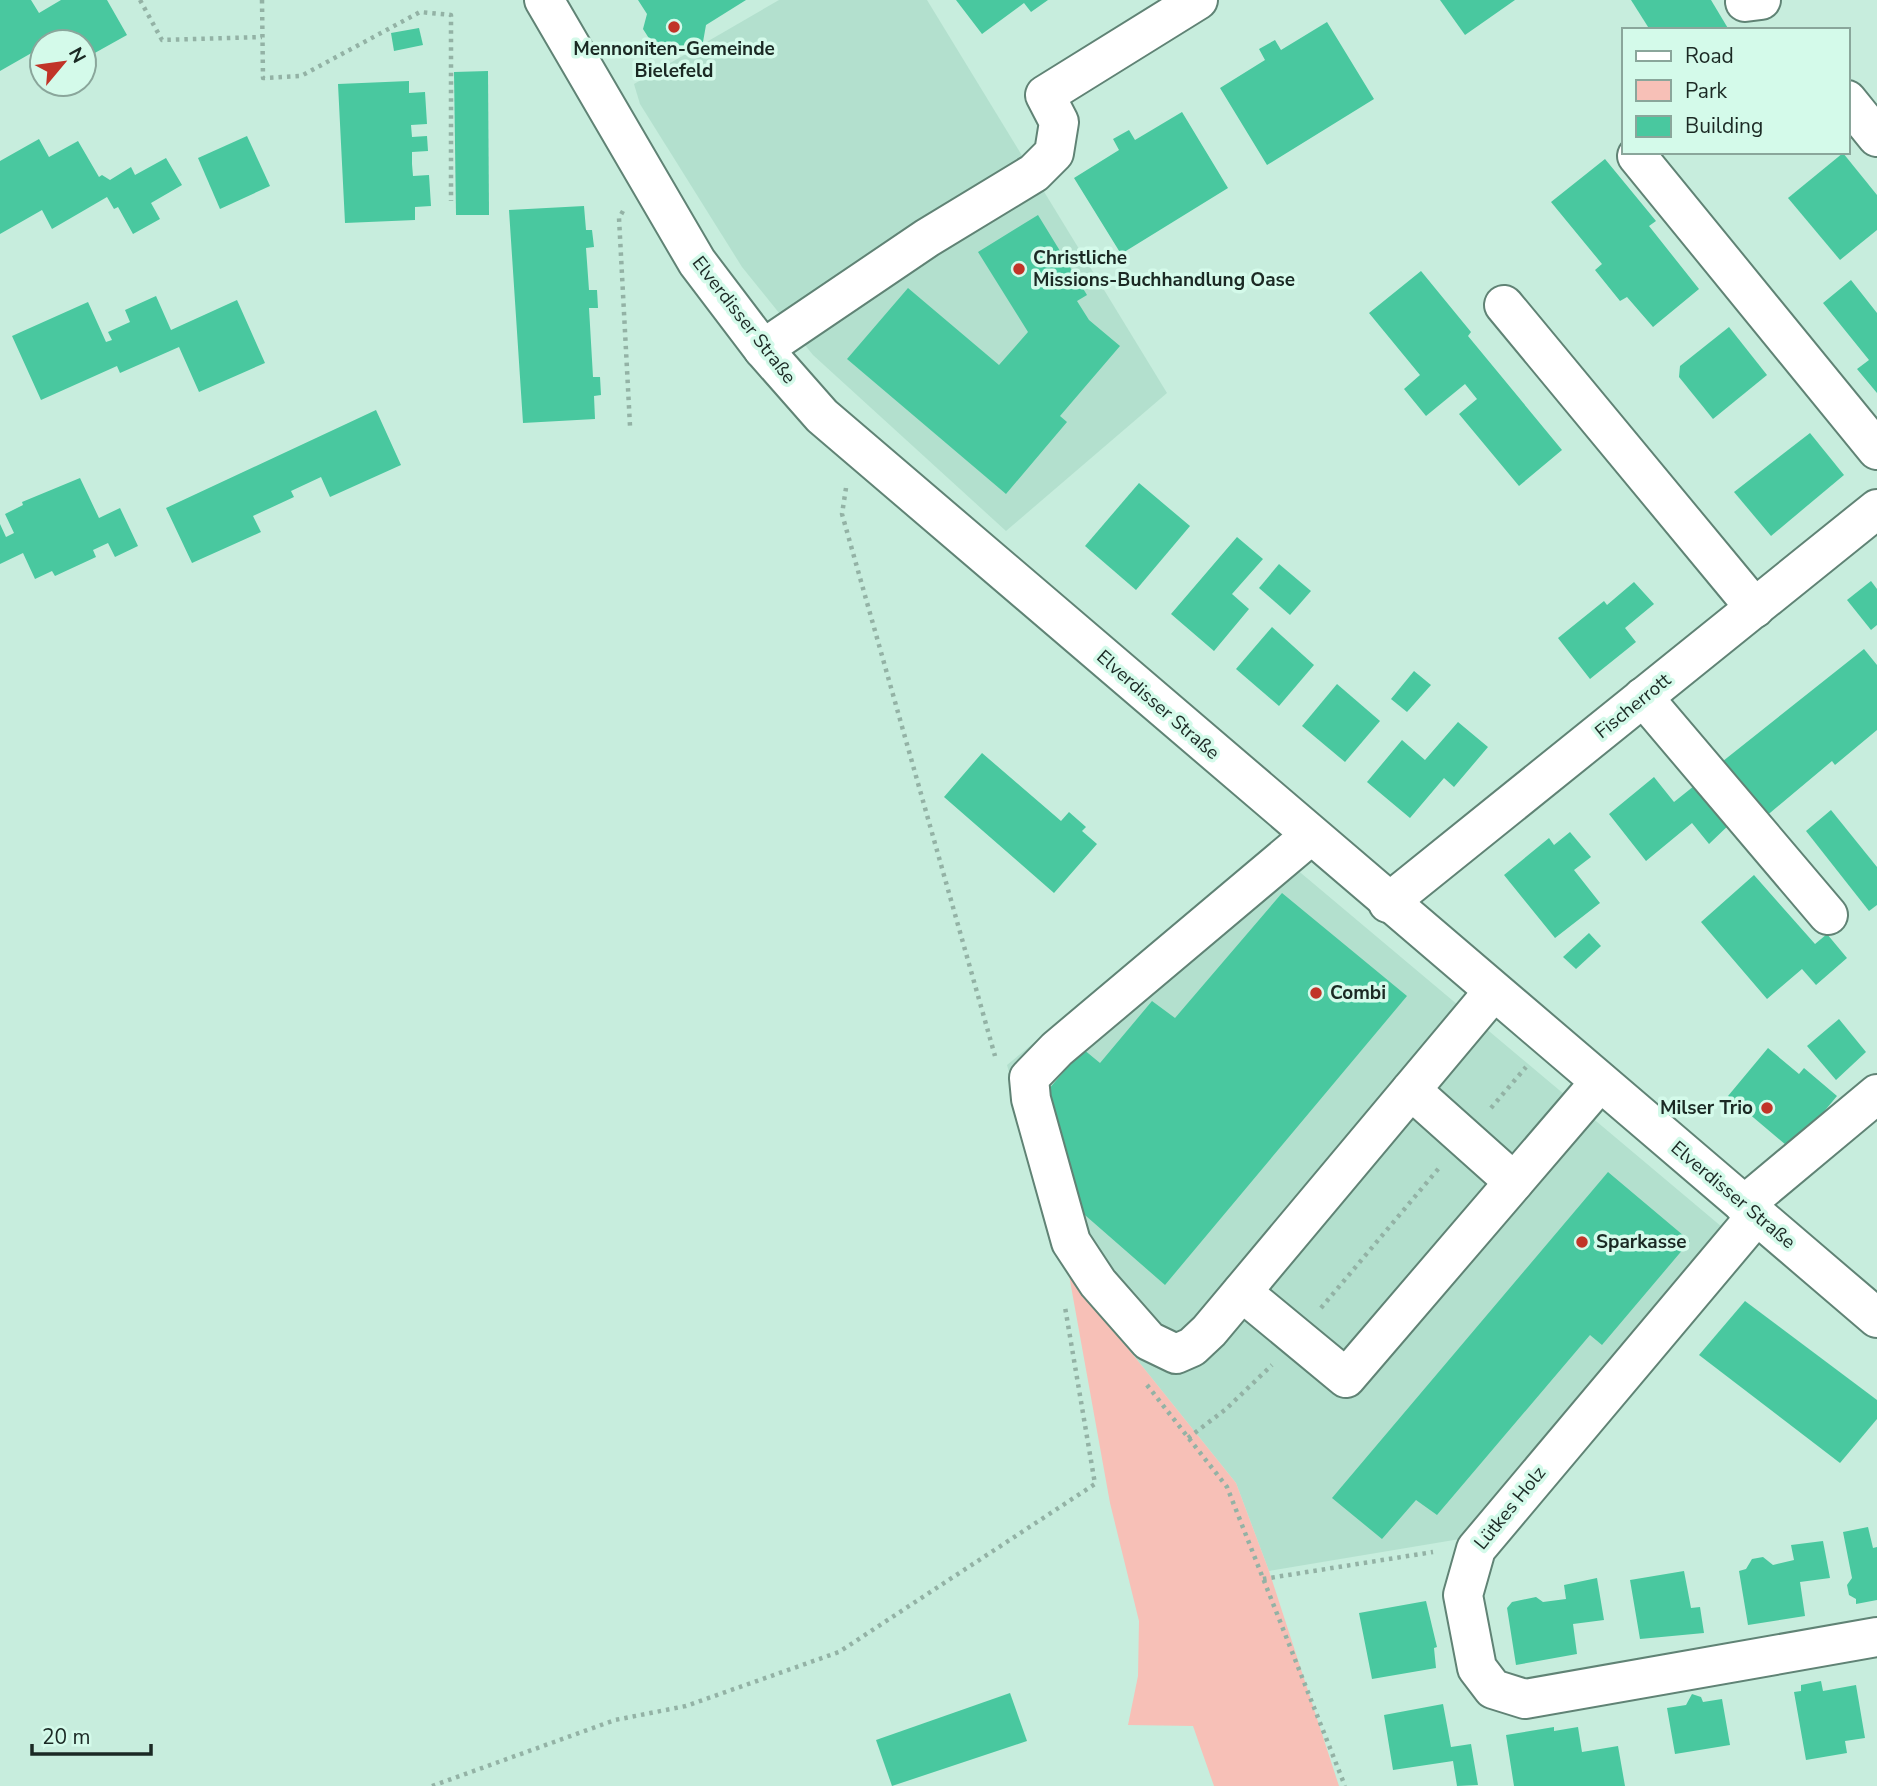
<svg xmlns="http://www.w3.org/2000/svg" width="1877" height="1786" font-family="'Nunito Sans',sans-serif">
<rect width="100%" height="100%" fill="#c7eddd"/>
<g fill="#b3e0ce">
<polygon points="779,0 927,0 1167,393 1006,531 813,355 742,267 640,104 634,84"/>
<polygon points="1270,847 1722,1227 1460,1539 1269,1571 1236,1483 1069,1275 1007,1065"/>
</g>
<polygon fill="#f7c0b7" points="1069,1275 1236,1483 1269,1571 1339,1786 1214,1786 1193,1726 1128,1725 1138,1676 1139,1621 1110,1503"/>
<g fill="#49c89f">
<polygon points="0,0 31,0 39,13 61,0 107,0 127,35 84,59 84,42 42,42 42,47 0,71"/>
<polygon points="638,0 746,0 706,25 703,42 687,52 652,43 643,29 647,14"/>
<polygon points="956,0 1048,0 1031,12 1024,3 982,34"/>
<polygon points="1440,0 1515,0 1465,35"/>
<polygon points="1631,0 1711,0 1729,30 1650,30"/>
<polygon points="1327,22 1374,99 1267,165 1220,88 1265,60 1259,49 1275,40 1281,50"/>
<polygon points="419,28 423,45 394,51 391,33"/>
<polygon points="488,71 489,215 456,215 454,72"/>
<polygon points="409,81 409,93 425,92 427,124 411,125 412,137 427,136 428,151 412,152 412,164 413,176 429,175 431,206 415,207 415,220 345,223 338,84"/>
<polygon points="1182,112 1228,188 1121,254 1074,178 1119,150 1113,139 1129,130 1135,140"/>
<polygon points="247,136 270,186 220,209 198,158"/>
<polygon points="39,139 49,157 78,141 99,177 102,175 110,180 131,167 135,175 166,158 182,185 151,203 160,219 133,234 118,207 114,209 107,197 52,229 42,210 0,234 0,161"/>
<polygon points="1843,153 1877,195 1877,230 1840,260 1788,198"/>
<polygon points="1605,159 1656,221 1649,226 1699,289 1653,327 1627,297 1620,301 1595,270 1602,264 1551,202"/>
<polygon points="584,206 586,230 592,230 594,247 586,248 589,290 597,290 598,308 589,308 593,377 600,377 601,395 594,396 595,419 523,423 509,210"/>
<polygon points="1038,215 1087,295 1077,301 1089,320 1120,346 1060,416 1067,422 1006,494 847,359 908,288 999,365 1028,332 978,252"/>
<polygon points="1421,271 1471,332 1468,336 1562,450 1519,486 1459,414 1477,399 1465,384 1426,416 1404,389 1420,375 1369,313"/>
<polygon points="1851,280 1877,313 1877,393 1857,369 1869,360 1823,303"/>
<polygon points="156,296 171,330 237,300 265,363 199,392 179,347 120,373 117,366 41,400 12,336 88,302 106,342 112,340 108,332 130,322 125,310"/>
<polygon points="1729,327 1767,375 1713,419 1679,377 1680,366"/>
<polygon points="376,410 401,465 330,497 321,477 291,491 294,497 253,516 261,532 192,563 166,508"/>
<polygon points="1810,433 1844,475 1771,536 1734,492"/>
<polygon points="80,478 99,518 120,508 138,546 115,557 108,543 93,550 96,557 55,576 52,571 35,579 23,553 0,564 0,524 6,537 14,533 5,514 23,505 22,502"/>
<polygon points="1139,483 1190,526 1136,590 1085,546"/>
<polygon points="1237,537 1263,559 1232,594 1249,609 1214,651 1171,614"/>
<polygon points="1279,564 1311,591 1290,615 1259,588"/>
<polygon points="1871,581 1877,589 1877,625 1871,630 1847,600"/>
<polygon points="1634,582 1654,604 1625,628 1636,642 1590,679 1558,638 1604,601 1607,605"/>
<polygon points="1272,627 1314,665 1279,706 1236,669"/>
<polygon points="1864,649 1877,665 1877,730 1835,765 1832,761 1758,823 1713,769"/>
<polygon points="1414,671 1431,685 1407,712 1391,699"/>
<polygon points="1337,684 1380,721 1345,762 1302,726"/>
<polygon points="1458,722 1488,747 1454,787 1444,778 1410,818 1367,782 1402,740 1425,760"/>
<polygon points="982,753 1061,821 1069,812 1086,827 1082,831 1097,844 1054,893 944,797"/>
<polygon points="1654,777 1674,802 1699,782 1732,822 1709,844 1692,823 1646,861 1609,814"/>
<polygon points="1831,810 1877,867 1877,905 1869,911 1806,831"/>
<polygon points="1570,832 1591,857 1574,870 1600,903 1555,938 1504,875 1549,838 1554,845"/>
<polygon points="1754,875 1815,944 1827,934 1847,958 1816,985 1802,969 1767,999 1701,922"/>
<polygon points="1282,893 1407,996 1165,1285 1078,1209 1048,1090 1083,1049 1100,1063 1152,1001 1175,1018"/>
<polygon points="1589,933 1601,946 1576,969 1563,957"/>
<polygon points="1839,1019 1866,1052 1836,1080 1807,1046"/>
<polygon points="1768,1048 1799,1074 1804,1068 1837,1096 1792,1150 1728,1096"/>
<polygon points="1608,1172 1690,1241 1602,1345 1590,1335 1437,1515 1416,1500 1382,1539 1332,1498"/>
<polygon points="1745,1301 1877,1400 1877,1419 1840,1463 1699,1355"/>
<polygon points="1868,1527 1873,1548 1877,1547 1877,1600 1856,1604 1856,1599 1849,1595 1847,1585 1852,1578 1843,1532"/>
<polygon points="1823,1541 1830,1578 1800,1582 1805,1616 1748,1625 1739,1571 1746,1569 1752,1559 1763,1557 1773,1565 1794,1560 1791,1545"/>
<polygon points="1684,1571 1691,1608 1700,1607 1704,1633 1640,1639 1630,1580"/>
<polygon points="1597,1578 1604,1620 1573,1624 1577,1654 1516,1665 1507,1608 1512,1602 1536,1597 1543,1602 1566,1599 1564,1585"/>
<polygon points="1426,1601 1437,1647 1434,1648 1436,1668 1372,1679 1359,1613"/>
<polygon points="1821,1681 1823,1691 1856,1685 1865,1738 1845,1741 1847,1753 1806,1760 1794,1692 1801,1691 1801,1685"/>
<polygon points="1010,1693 1027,1741 892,1786 876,1740"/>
<polygon points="1692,1694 1701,1697 1703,1702 1722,1699 1730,1745 1675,1754 1667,1708 1686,1705"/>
<polygon points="1443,1704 1451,1747 1471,1744 1478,1785 1457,1786 1453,1761 1393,1770 1384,1715"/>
<polygon points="1554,1727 1554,1731 1578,1727 1582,1752 1618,1746 1625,1786 1514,1786 1506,1735"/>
</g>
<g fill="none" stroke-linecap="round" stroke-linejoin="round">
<defs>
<g id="minor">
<polyline points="544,0 697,262 763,349 822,416 1877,1318"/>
<polyline points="1745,2 1761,0"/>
<polyline points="1847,100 1877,137"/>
<polyline points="1637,156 1877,450"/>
<polyline points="1504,305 1755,608"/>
<polyline points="763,349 927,238 1034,173 1054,153 1059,122 1045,95 1198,0"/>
<polyline points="1643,697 1828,915"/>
<polyline points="1310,836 1057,1049 1029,1078 1031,1099 1071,1242 1098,1283 1149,1341 1176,1354 1192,1347 1209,1331 1493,992"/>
<polyline points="1388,903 1877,509"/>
<polyline points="1411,1090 1514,1182"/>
<polyline points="1744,1205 1877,1094"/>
<polyline points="1757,1215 1476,1549 1463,1595 1477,1668 1493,1689 1525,1699 1877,1637"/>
<polyline points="1242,1292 1346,1378 1600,1082"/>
</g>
</defs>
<use href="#minor" stroke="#608375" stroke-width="42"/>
<g stroke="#93b2a5" stroke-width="4.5" stroke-dasharray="3.5 5" stroke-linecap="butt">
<polyline points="140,0 162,40 262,37"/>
<polyline points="262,0 263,78 301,76 420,12 451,15 451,201"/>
<polyline points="623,211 619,218 630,426"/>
<polyline points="846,488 842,514 995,1056"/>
<polyline points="1491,1108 1526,1067"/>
<polyline points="1321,1308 1439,1168"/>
<polyline points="1147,1385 1227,1487 1345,1786"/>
<polyline points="1188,1438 1226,1409 1272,1365"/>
<polyline points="1263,1579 1433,1552"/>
<polyline points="432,1786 615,1720 686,1706 839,1652 1095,1484 1065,1307"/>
</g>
<use href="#minor" stroke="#fff" stroke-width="38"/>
</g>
<g fill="#c13428" stroke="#d4faea" stroke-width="2.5">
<circle cx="674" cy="27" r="7"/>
<circle cx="1019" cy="269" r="7"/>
<circle cx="1316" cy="993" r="7"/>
<circle cx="1767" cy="1108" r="7"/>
<circle cx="1582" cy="1242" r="7"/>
</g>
<g text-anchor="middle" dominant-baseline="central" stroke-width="7" stroke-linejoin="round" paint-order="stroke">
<g font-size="19" font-weight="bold" fill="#1b2924" stroke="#d4faea" text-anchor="start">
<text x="674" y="49" text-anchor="middle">Mennoniten-Gemeinde<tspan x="674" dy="22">Bielefeld</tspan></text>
<text x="1033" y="258">Christliche<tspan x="1033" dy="22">Missions-Buchhandlung Oase</tspan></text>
<text x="1330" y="993">Combi</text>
<text x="1753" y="1108" text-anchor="end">Milser Trio</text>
<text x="1596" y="1242">Sparkasse</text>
</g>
<g font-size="19" fill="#1b2924" stroke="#d4faea">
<text transform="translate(744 320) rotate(52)">Elverdisser Straße</text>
<text transform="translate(1158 705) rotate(41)">Elverdisser Straße</text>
<text transform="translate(1633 706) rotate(-39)">Fischerrott</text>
<text transform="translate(1733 1195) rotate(40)">Elverdisser Straße</text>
<text transform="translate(1510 1508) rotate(-51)">Lütkes Holz</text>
</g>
</g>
<rect x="1622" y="28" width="228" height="126" fill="#d4faea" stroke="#8aa69b" stroke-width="2"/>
<rect x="1636" y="51" width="35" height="10" fill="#ffffff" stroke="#8aa69b" stroke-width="2"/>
<text x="1685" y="63" font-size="21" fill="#1b2924">Road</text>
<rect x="1636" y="80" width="35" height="21" fill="#f7c0b7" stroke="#8aa69b" stroke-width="2"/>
<text x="1685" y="98" font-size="21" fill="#1b2924">Park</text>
<rect x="1636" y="116" width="35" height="21" fill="#49c89f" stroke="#8aa69b" stroke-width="2"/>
<text x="1685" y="133" font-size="21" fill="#1b2924">Building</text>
<g transform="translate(63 63) rotate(61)"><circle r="33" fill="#d4faea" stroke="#8aa69b" stroke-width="2"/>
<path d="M0-5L12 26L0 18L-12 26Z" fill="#c13428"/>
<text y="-10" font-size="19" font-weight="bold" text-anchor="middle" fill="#1b2924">N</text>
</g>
<path d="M32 1744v10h119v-10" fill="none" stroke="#1b2924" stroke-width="3.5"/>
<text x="42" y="1744" font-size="21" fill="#1b2924" stroke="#d4faea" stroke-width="5" paint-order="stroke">20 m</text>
</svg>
